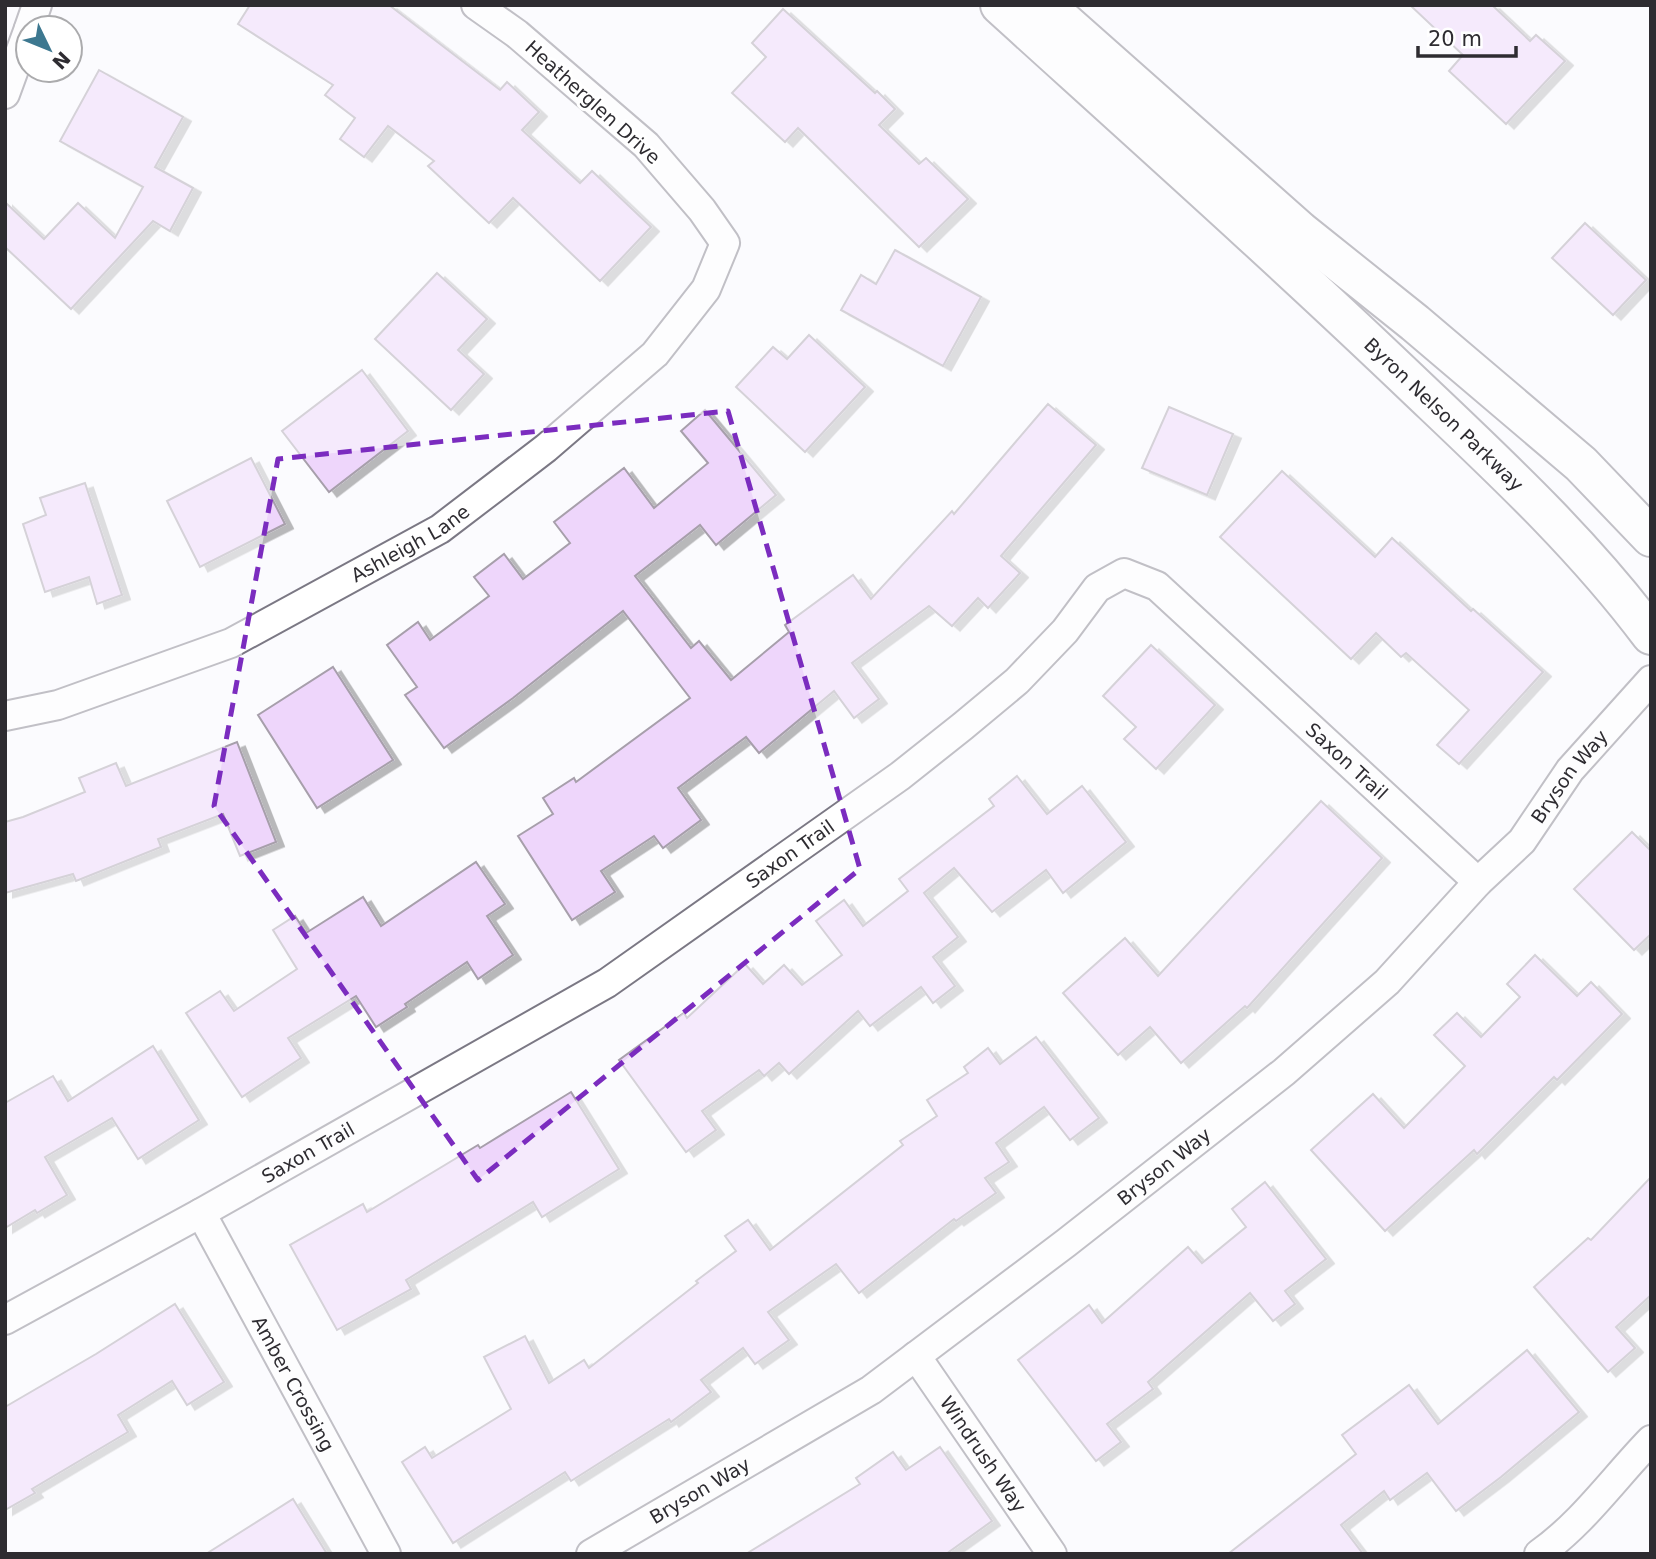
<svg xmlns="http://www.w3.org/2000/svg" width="1656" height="1559" font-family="'DejaVu Sans',sans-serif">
<defs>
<filter id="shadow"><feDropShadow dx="8" dy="4.5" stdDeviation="0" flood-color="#0004"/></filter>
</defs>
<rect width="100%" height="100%" fill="#fbfbfe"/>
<g fill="#eed6fb" stroke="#a79fab" stroke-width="2" filter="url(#shadow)">
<polygon points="250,5 389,5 500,90 507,82 539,112 522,130 580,183 592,171 651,227 600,281 513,198 489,223 428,166 434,161 388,126 364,157 340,139 355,118 325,95 333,85 238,24"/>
<polygon points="1410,5 1492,5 1530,41 1536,35 1565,61 1506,124 1449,71 1463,55"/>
<polygon points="783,9 875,93 877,91 895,109 879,125 919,164 926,158 968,199 919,247 798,128 785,142 732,93 766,57 752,43"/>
<polygon points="99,70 183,117 155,167 193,188 170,231 153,221 71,309 5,247 5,202 44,239 78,203 115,238 143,187 60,141"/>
<polygon points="1585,223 1646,280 1613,315 1552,258"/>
<polygon points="895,250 981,297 943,366 841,310 861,275 876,284"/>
<polygon points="437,273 487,319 458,350 484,374 451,410 375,339"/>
<polygon points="809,335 865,387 805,452 736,387 773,347 787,359"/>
<polygon points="362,370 408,431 329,492 282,431"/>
<polygon points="1048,404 1096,445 1001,556 1020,573 988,608 978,598 952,626 929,606 852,663 879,699 854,718 834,691 759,753 746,737 678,788 701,820 663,848 654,836 601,871 615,892 572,920 518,836 553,814 543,798 574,778 576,782 690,698 623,611 513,698 444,748 405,695 417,687 387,645 418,622 430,640 489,596 474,577 504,554 523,579 570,543 554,522 624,468 654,508 708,463 681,431 705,410 776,495 716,545 700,525 635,576 691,648 699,641 731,680 789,632 785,625 853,575 871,599 952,511 954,514"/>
<polygon points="1169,407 1233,434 1207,495 1142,468"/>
<polygon points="251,458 285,524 200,567 167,501"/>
<polygon points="1282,471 1375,557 1392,538 1471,611 1473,609 1543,672 1459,764 1437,745 1469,710 1406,653 1401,657 1376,633 1351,659 1220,537"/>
<polygon points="85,483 122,595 97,604 89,577 45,592 23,524 46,515 40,498"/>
<polygon points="1151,645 1215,705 1156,769 1124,739 1136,727 1103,696"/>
<polygon points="333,667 393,760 317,808 258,715"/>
<polygon points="237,742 276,842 240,856 223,814 158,839 161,847 76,881 73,874 5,893 5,822 23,817 85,792 79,778 116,763 126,786"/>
<polygon points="1017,776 1047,814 1082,786 1126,842 1063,893 1046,870 992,912 954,868 924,893 958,937 933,957 955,986 933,1003 921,987 870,1026 858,1011 789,1074 779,1063 764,1076 759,1070 702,1111 716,1130 686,1152 619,1060 684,1013 687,1018 745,964 763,984 784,965 802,985 842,955 816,921 844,900 863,926 908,891 899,879 994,806 989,799"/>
<polygon points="1321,801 1382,858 1247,1008 1245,1006 1181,1063 1150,1027 1118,1055 1063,993 1125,938 1158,976"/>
<polygon points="1632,832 1651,851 1651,934 1634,950 1574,889"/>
<polygon points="476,862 505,904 487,916 513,955 478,979 467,962 405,1004 407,1007 376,1027 356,996 288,1038 301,1058 242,1097 186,1013 220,991 234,1011 297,969 273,930 295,916 306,933 363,897 381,926"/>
<polygon points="1535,955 1577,996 1591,982 1622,1014 1557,1080 1554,1077 1477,1154 1474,1150 1385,1231 1311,1150 1373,1094 1404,1128 1465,1066 1434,1035 1457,1013 1481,1037 1520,997 1507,984"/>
<polygon points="1036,1037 1099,1118 1070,1140 1044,1107 996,1143 1009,1162 985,1178 996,1193 956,1221 954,1219 859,1293 836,1264 768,1312 789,1340 755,1364 743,1348 701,1380 711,1392 671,1422 669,1419 571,1481 565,1472 453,1543 402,1462 425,1447 432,1458 511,1409 484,1357 525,1336 549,1383 584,1360 589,1368 698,1283 696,1281 736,1251 725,1236 748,1220 770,1250 903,1145 900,1141 937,1116 927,1100 968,1073 964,1067 988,1048 1000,1064"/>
<polygon points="153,1046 199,1120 138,1159 112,1118 45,1157 67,1195 37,1213 35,1210 5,1228 5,1103 53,1076 68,1101"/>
<polygon points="571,1092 619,1169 542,1217 533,1202 406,1280 411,1289 337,1330 290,1245 363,1204 367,1212 478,1145 480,1148"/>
<polygon points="1651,1177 1651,1295 1616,1327 1635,1348 1608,1372 1534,1287 1588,1238 1591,1240"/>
<polygon points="1265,1182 1326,1259 1285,1291 1295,1304 1273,1321 1250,1293 1148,1382 1153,1389 1107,1424 1121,1442 1096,1461 1018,1360 1089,1305 1102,1323 1188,1247 1202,1263 1246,1227 1232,1209"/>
<polygon points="175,1304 224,1382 187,1405 172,1381 118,1415 128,1432 32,1489 35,1493 5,1510 5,1407 96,1354"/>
<polygon points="1527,1350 1579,1412 1501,1477 1456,1511 1427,1473 1390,1500 1384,1491 1341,1525 1363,1554 1228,1554 1356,1454 1342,1435 1409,1385 1438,1424"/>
<polygon points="940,1447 992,1521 946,1554 746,1554 860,1484 856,1478 893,1452 906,1470"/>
<polygon points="293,1499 327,1554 206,1554"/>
</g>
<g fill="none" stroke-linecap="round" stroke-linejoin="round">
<defs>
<g id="street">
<polyline points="29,28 37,5"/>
<polyline points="5,94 28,31"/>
<path id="s1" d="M5,716L58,705L231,643L440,529L546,448L655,354L706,289L725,243L702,210L646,145L517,34L476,5"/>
<path id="s2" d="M201,1213L386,1554"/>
<path id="s3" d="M5,1320L201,1213L607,983L900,776L963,726L1017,681L1065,631L1097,588L1124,573L1157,586L1478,882"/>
<path id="s4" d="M916,1356L1052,1554"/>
<path id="s5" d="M591,1554L871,1390L1066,1243L1284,1072L1387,982L1478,882L1522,841L1570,770L1651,680"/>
<path d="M1539,1554C1583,1523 1614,1478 1651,1440"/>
</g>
<g id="secondary">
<path id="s6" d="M1000,5C1140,132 1281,258 1418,389C1500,467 1583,544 1651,635"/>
<polyline points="1045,5 1300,231 1415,323 1581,464 1651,537"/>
</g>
</defs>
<use href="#street" stroke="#7b7884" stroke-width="32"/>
<use href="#secondary" stroke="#7b7884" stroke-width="42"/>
<use href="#street" stroke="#fff" stroke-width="28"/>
<use href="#secondary" stroke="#fff" stroke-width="38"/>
</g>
<path d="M0 0H1656V1559H0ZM728,411L860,869L478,1180L214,806L278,459Z" fill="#fbfbfe" fill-opacity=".55" fill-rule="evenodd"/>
<path fill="none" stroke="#7b2cbf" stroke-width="5" stroke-dasharray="14 9" stroke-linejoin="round" d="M728,411L860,869L478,1180L214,806L278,459Z"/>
<g text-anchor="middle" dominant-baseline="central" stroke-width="6" stroke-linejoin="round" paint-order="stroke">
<g font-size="19" fill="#2e2c31" stroke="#fff">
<text transform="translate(593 102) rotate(42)">Heatherglen Drive</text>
<text stroke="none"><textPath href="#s6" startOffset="604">Byron Nelson Parkway</textPath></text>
<text stroke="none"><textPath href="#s1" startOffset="443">Ashleigh Lane</textPath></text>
<text stroke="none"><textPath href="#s3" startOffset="1647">Saxon Trail</textPath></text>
<text stroke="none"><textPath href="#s5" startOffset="1258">Bryson Way</textPath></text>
<text stroke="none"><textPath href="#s3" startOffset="914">Saxon Trail</textPath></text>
<text stroke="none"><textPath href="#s3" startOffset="346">Saxon Trail</textPath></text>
<text stroke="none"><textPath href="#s5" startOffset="693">Bryson Way</textPath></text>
<text stroke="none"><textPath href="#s2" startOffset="194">Amber Crossing</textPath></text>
<text stroke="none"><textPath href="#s4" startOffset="119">Windrush Way</textPath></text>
<text stroke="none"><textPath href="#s5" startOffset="126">Bryson Way</textPath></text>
</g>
</g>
<rect width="1656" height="1559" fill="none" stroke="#2e2c31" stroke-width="14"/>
<g transform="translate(49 49) rotate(133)"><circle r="33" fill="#ffffff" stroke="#ababad" stroke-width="2"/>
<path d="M0-5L12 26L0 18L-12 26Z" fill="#3d7890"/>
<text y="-10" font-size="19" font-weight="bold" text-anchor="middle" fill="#2e2c31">N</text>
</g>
<path d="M1418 46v10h98v-10" fill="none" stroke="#2e2c31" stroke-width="3.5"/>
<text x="1428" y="46" font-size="21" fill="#2e2c31" stroke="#ffffff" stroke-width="5" paint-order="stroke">20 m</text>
</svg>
